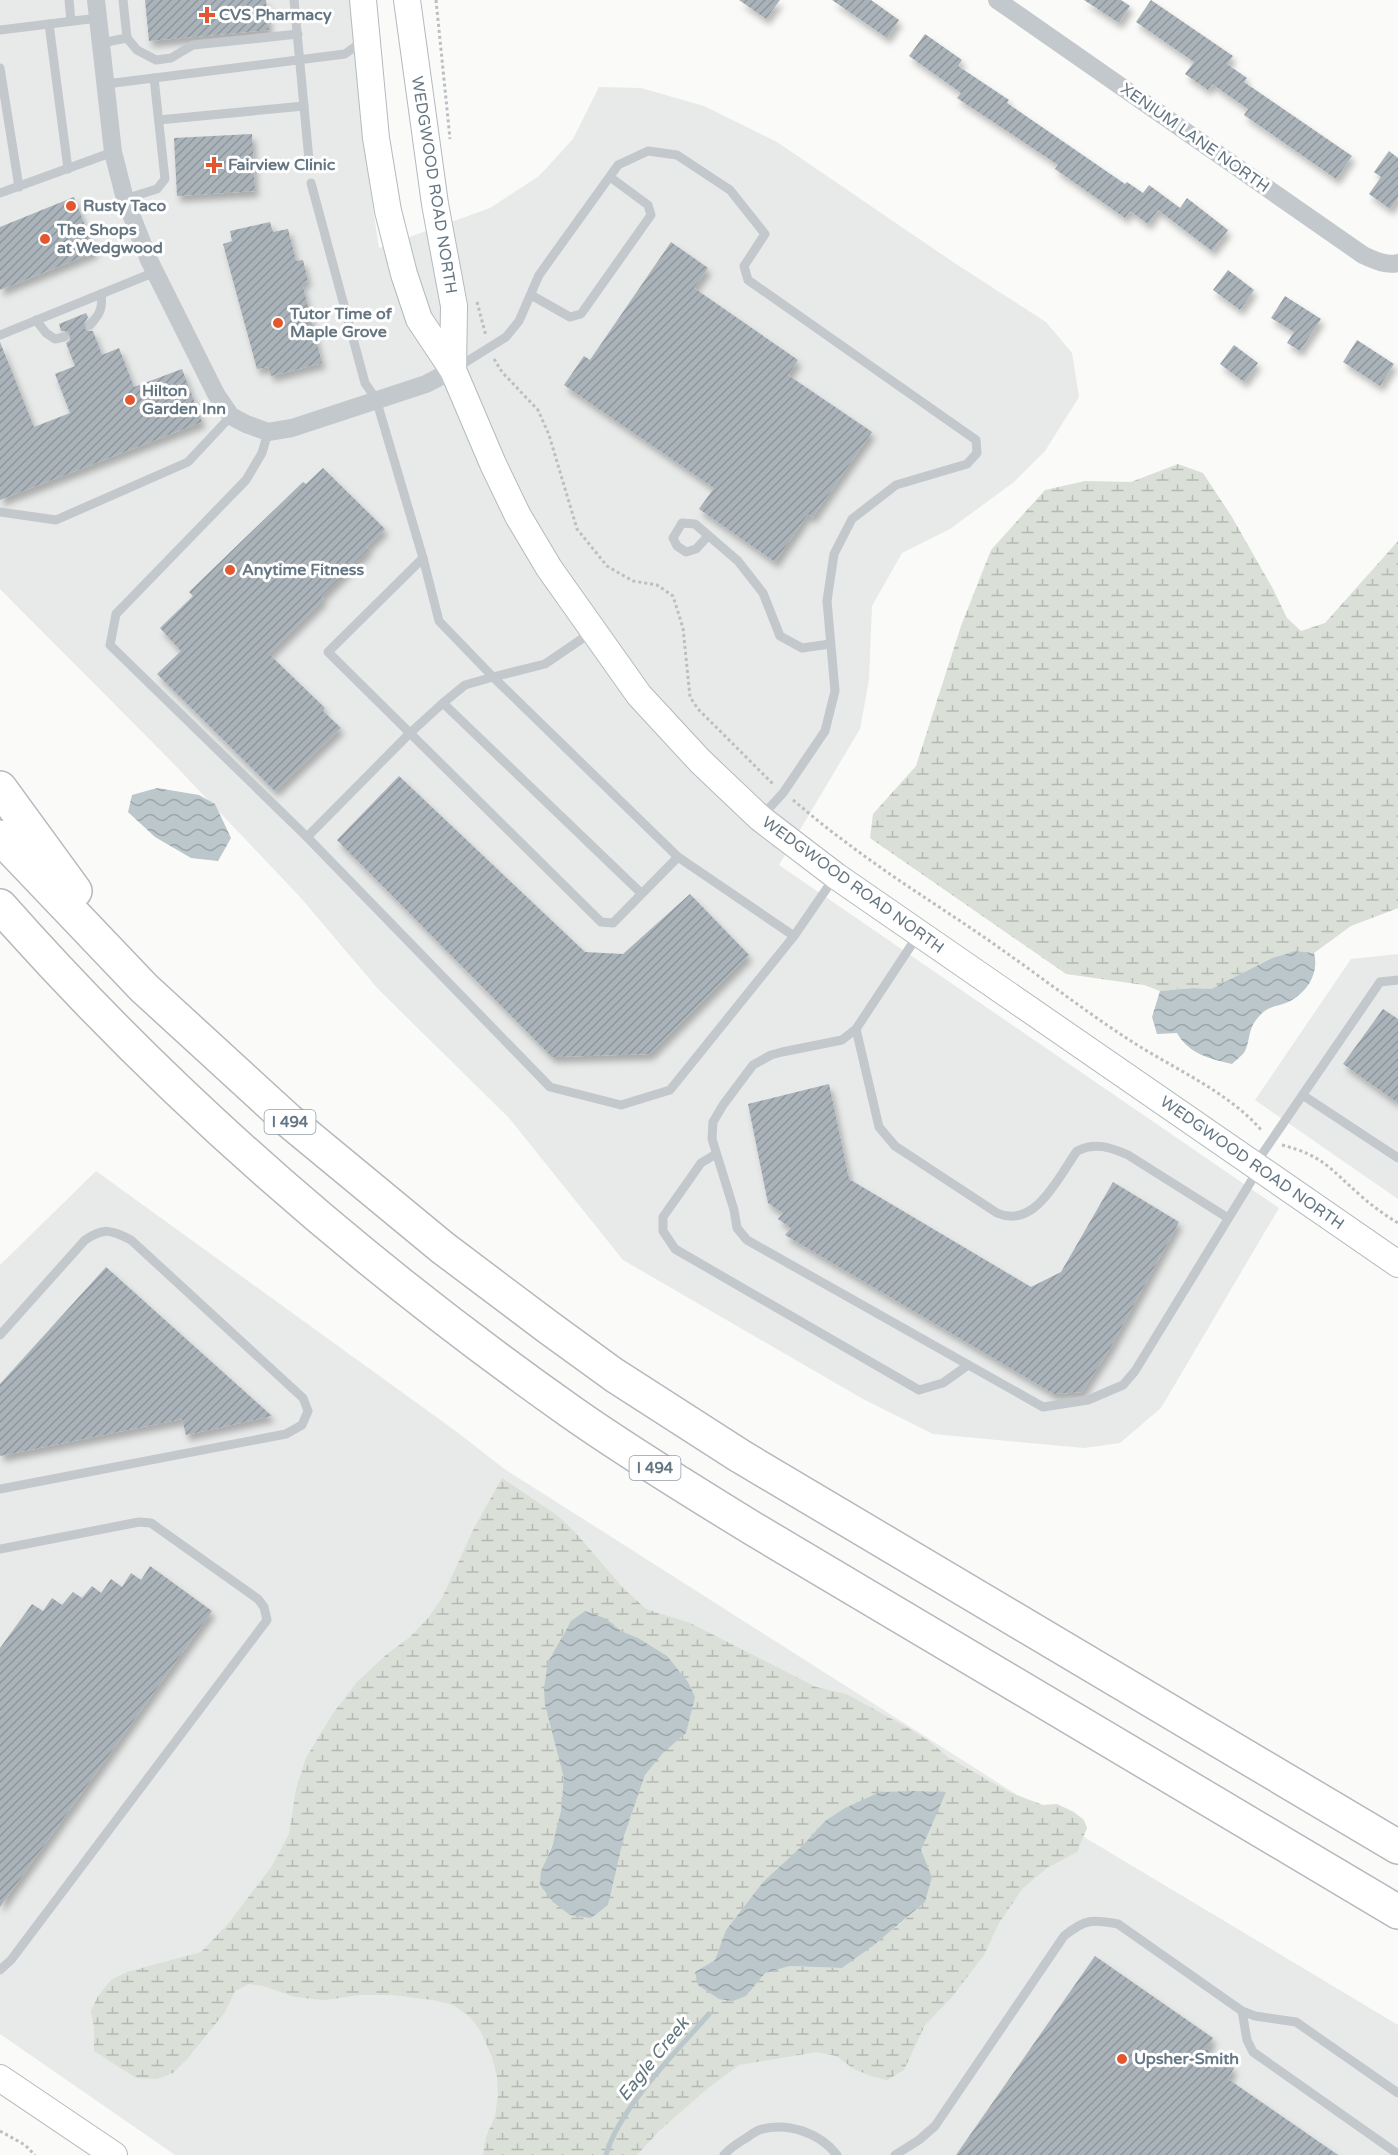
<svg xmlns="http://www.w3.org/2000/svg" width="1398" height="2155" font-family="'Varela Round',sans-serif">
<defs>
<pattern id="wetland-marsh" width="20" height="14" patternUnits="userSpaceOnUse" patternTransform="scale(1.5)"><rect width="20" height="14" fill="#dadfd7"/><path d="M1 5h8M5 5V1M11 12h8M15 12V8" fill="none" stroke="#b4b9b4"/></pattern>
<pattern id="water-waves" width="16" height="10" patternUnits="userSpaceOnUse" patternTransform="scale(1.5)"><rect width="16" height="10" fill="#bbc7cb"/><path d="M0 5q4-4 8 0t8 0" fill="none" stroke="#9ca6aa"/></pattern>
<pattern id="building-hatch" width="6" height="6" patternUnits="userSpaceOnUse" patternTransform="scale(1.5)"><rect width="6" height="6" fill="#aab3b9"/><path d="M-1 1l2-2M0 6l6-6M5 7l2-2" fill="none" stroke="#8e969c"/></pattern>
<filter id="shadow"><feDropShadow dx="3.5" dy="6" stdDeviation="3" flood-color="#0004"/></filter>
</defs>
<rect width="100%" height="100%" fill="#fafaf8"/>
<g fill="#e8e9e9">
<polygon points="0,0 350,0 365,155 379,248 490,208 539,176 573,139 599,87 641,88 704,106 777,142 953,262 1046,322 1072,353 1079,397 1045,451 1014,482 950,529 902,553 872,606 869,680 860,729 779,865 1279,1208 1161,1408 1120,1443 1084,1448 933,1434 863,1399 623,1260 509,1118 378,989 301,898 169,759 0,589"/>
<polygon points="1398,954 1398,1199 1255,1100 1351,959"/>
<polygon points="96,1171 457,1432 503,1468 1074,1831 1398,2025 1398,2155 175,2155 0,2034 0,1265"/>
</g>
<g fill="url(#wetland-marsh)" fill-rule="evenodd">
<polygon points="1178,464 1203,473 1232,517 1273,589 1287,618 1301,631 1325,623 1398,541 1398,908 1351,926 1314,953 1295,951 1272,958 1211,989 1193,988 1160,991 1144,985 1066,974 870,838 873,814 916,766 961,626 991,550 1045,490 1085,481 1131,482"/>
<path d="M502,1478L558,1516L576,1533L622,1587L646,1609L690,1623L816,1687L846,1694L903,1725L929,1741L949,1758L1009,1792L1043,1805L1057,1804L1074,1812L1084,1820L1087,1828L1077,1852L1047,1868L1023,1888L999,1923L984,1955L952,1997L925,2025L904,2070L887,2080L871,2076L854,2069L836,2056L817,2052L739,2065L707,2089L660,2130L637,2155H483L486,2137L495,2116L498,2095L497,2077L492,2057L480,2030L470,2017L453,2005L433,2000L392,1995H360L325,2000L295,1997L263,1986L249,1984L235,1991L225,2012L188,2058L173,2073L157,2079L136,2078L94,2051V2028L91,2011L98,1996L111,1980L127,1972L201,1952L228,1924L272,1866L289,1834L296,1789L306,1758L319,1736L334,1712L357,1682L387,1654L410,1637L428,1618L442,1598L473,1530ZM585,1611L605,1618L621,1631L638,1638L686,1733L663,1753L645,1775L624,1836L616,1868L541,1871C554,1843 566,1809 564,1778C564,1771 560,1763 559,1756C548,1713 535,1688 557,1646C566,1628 568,1622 585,1611ZM912,1791L945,1792L921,1850L932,1877L925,1902L900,1924L842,1968L790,1966L765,1973L746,1996L695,1972L715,1960L726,1930L763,1882L803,1845L825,1821L880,1792Z"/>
</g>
<g fill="url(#water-waves)">
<polygon points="157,788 199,795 215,804 231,838 218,861 191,858 155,837 128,812 132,795"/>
<path d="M1295,951L1314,953C1319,972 1309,990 1292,1000C1279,1008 1268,1003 1256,1020C1248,1030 1250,1041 1245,1051C1243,1055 1236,1060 1232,1064C1210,1059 1189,1054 1177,1033L1157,1034L1152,1017L1160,991L1193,988L1211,989L1272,958Z"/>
<polygon points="585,1611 605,1618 621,1631 638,1638 667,1656 688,1682 695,1697 686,1733 663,1753 645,1775 624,1836 608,1905 591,1918 570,1915 553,1902 540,1885 541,1871 552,1847 561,1811 564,1778 545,1705 544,1688 548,1662 571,1621"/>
<polygon points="912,1791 946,1792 921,1850 932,1877 925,1902 874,1945 842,1968 790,1966 765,1973 746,1996 733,2001 719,1999 698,1985 695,1972 715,1960 726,1930 763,1882 803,1845 825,1821 845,1808 880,1792"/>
</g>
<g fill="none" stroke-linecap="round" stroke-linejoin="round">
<path stroke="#bbc7cb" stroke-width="5" d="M606,2155C619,2108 677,2051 709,2014"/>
</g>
<g fill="url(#building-hatch)" filter="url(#shadow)">
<polygon points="145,0 266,0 269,30 149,41"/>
<polygon points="739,0 780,0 766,19"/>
<polygon points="832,0 871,0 899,20 887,38"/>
<polygon points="1084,0 1121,0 1130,6 1119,23"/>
<polygon points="1151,0 1233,56 1227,64 1247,78 1244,82 1352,156 1336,179 1244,115 1248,109 1212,84 1208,90 1185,74 1194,62 1136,22"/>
<polygon points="925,34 962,60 958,66 1009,100 1007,103 1125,184 1127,182 1143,193 1149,185 1180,208 1187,198 1228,230 1212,251 1158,210 1148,224 1130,211 1125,218 1055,169 1058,165 957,98 961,93 909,56"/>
<polygon points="252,134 255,191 177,196 174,138"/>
<polygon points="1389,151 1398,158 1398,198 1390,209 1369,194 1381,177 1374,172"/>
<polygon points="74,197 95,252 0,290 0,227"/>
<polygon points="270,222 273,232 288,229 296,261 303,260 308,281 302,283 322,363 271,376 268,367 257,369 223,244 232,241 230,231"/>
<polygon points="671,242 708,268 694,288 798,360 788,375 872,432 812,518 808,514 775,562 699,509 714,488 564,385 584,356 590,360"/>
<polygon points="1228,270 1254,290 1240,310 1213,290"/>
<polygon points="1285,296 1321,319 1300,351 1287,343 1294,332 1271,318"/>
<polygon points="86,313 88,317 84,323 84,328 88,331 93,331 102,355 119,348 134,387 182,369 202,422 0,500 0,342 34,427 70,413 55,374 75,366 66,343 70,340 70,335 67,331 61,331 59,324"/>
<polygon points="1357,340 1394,364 1380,386 1343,362"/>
<polygon points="1234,345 1258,363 1244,382 1220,364"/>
<polygon points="323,468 385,529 367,547 369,549 321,597 324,599 269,654 325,708 323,711 341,728 275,791 157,674 181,651 160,628 193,596 189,592 303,482 306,484"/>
<polygon points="399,776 585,952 623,954 690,894 749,955 650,1054 552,1057 337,840"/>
<polygon points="1383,1009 1398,1019 1398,1103 1343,1064"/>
<polygon points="829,1084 849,1179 1031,1287 1061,1272 1113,1182 1179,1222 1109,1350 1082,1392 1054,1394 785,1235 791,1228 778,1219 783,1213 768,1203 748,1104"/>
<polygon points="106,1267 272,1416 186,1435 182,1419 0,1456 0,1384"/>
<polygon points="150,1566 212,1611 0,1907 0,1648 32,1604 43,1611 52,1598 62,1605 73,1592 82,1598 92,1586 101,1593 111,1579 122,1587 131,1573 141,1580"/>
<polygon points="1095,1956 1213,2038 1207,2049 1234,2068 1228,2079 1338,2155 956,2155"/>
</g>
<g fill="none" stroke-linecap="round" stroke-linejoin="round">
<defs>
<g id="secondary">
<polyline points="363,0 376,138 388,211 404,274 419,319 453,370 493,464 518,516 549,568 639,695 700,761 760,818 836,876 1398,1264"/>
<polyline points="407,0 435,204 454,306 453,370"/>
<polyline points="0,2078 114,2155"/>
</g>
<g id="highway">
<polyline points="0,788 75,891"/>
<polyline points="0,837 144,988 288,1120 443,1248 548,1327 614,1375 740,1456 1398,1847"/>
<path d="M0,906C170,1098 364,1266 574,1414C631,1454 692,1491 752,1528L1398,1912"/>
</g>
</defs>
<use href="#secondary" stroke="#b3babf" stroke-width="28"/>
<use href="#highway" stroke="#b4b9bd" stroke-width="36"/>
<g stroke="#bbbfc2" stroke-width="3" stroke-dasharray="3 3" stroke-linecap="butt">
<polyline points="436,0 450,139"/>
<polyline points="477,302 486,336"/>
<polyline points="494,359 502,372 538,410 549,435 577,529 607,566 633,581 657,585 673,596 683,628 690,697 698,709 774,785"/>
<path d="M793,800C810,814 826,828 843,840C896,881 954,915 1008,954C1049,983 1089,1014 1131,1041C1174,1069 1229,1092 1262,1131"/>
<path d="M1282,1145C1324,1156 1330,1169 1360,1195C1372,1206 1385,1215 1398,1223"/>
<polyline points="0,2131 25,2145 35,2155"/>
</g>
<g stroke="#c3c8cc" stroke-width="9">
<polyline points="69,0 71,21"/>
<polyline points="294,0 309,160"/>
<polyline points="49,24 68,169"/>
<polyline points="0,30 98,18"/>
<polyline points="127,38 137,50 156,60 171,58 193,45 298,34"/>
<polyline points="101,43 127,38 123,0"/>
<polyline points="0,68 19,187"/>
<polyline points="106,84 345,54 364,40"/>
<polyline points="159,120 304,106"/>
<polyline points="311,183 365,383 376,399 423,558 439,621 493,677 545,664 592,632"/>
<polyline points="0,193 113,152"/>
<polyline points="125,199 157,189 165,179 154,78"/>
<polyline points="531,295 570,317 581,314 651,215 648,205 610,177"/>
<polyline points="36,320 46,333 55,339 64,337"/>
<path d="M90,325C100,314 103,308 101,294"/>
<polyline points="0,335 155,272"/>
<polyline points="458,367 506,337 519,321 539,275 618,165 648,151 677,155 730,190 765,234 744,266 748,280 976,440 977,453 967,464 896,485 852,519 834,554 827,601 835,691 825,731 783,793 762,816"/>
<polyline points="268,432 262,453 246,480 116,614 110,645 307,837 410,733 443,703 465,685 493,677 678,857 794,936"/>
<polyline points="0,512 56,520 188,462 231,416"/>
<polyline points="708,536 696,549 686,552 677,546 673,538 682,523 695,524 738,561 763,593 780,636 802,648 830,644"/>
<polyline points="423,558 328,652 601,922 613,923 678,857"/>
<polyline points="443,703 641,893"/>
<polyline points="307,837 550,1087 621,1105 670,1090 794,936 834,878"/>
<polyline points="918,935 856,1029 842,1040 782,1052 771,1055 753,1065 723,1105 713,1122 712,1139 734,1210 737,1228 747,1240 1043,1407 1088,1400 1123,1385 1135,1371 1258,1170"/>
<path d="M856,1029L879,1127L895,1146L997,1213C1035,1230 1059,1176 1077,1151C1095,1142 1110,1147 1128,1155L1228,1218"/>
<polyline points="1304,1096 1398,1158"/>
<polyline points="716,1154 701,1163 663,1217 663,1231 675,1249 919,1390 943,1383 968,1365"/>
<polyline points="1256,1163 1380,982 1398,980"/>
<path d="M0,1335L85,1240C105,1227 111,1230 131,1240L303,1398L308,1411L302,1425L286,1434L0,1489"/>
<polyline points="0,1549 139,1522 151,1523 258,1599 264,1607 267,1620 11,1960 0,1970"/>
<polyline points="1242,2011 1247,2040 1253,2052 1398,2154"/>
<path d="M724,2155C730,2148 735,2145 743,2140C748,2137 754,2132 759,2130C787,2121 820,2133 837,2155"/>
<path d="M895,2155L919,2140L935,2126L1064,1936C1085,1919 1092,1919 1118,1924L1242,2011L1255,2016L1296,2022L1398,2093"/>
</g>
<g stroke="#c3c8cc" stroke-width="18">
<polyline points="96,0 113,152 125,199 149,260 216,394 231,416 246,424 268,432 292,428 426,384 453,370"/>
<path d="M997,0L1363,255C1374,260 1386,266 1398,263"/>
</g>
<use href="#secondary" stroke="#fff" stroke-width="26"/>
<use href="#highway" stroke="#fff" stroke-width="33"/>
</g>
<g fill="#e4572e" stroke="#fff" stroke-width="2">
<path d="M204 6h6v6h6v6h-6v6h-6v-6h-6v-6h6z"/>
<path d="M211 156h6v6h6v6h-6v6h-6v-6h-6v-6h6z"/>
<circle cx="71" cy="206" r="6"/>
<circle cx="45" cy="239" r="6"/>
<circle cx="278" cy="323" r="6"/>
<circle cx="130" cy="400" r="6"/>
<circle cx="230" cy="570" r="6"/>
<circle cx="1122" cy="2059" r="6"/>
</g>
<g text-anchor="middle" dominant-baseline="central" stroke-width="6" stroke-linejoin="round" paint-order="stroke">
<g fill="#fff" stroke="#939fa8" stroke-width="1.5">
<rect x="264.5" y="1110" width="51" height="24" rx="4.5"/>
<rect x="629.5" y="1456" width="51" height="24" rx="4.5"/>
</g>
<g font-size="15" font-weight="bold" fill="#657683">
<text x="290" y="1122">I 494</text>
<text x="655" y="1468">I 494</text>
</g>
<g font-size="16" font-weight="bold" fill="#657683" stroke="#fff" text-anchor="start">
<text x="219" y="15">CVS Pharmacy</text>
<text x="228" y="165">Fairview Clinic</text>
<text x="83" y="206">Rusty Taco</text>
<text x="57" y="230">The Shops<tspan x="57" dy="18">at Wedgwood</tspan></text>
<text x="290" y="314">Tutor Time of<tspan x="290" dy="18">Maple Grove</tspan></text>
<text x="142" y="391">Hilton<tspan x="142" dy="18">Garden Inn</tspan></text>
<text x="242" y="570">Anytime Fitness</text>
<text x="1134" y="2059">Upsher-Smith</text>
</g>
<g font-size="16" fill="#657683" stroke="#fff">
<text transform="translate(1195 138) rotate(35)">XENIUM LANE NORTH</text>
<text transform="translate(434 185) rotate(81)">WEDGWOOD ROAD NORTH</text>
<text transform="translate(853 885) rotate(36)">WEDGWOOD ROAD NORTH</text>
<text transform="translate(1252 1163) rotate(35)">WEDGWOOD ROAD NORTH</text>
</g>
<g font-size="18" font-style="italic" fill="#60757c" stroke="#fff">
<text transform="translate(653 2059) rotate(-51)">Eagle Creek</text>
</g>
</g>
</svg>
